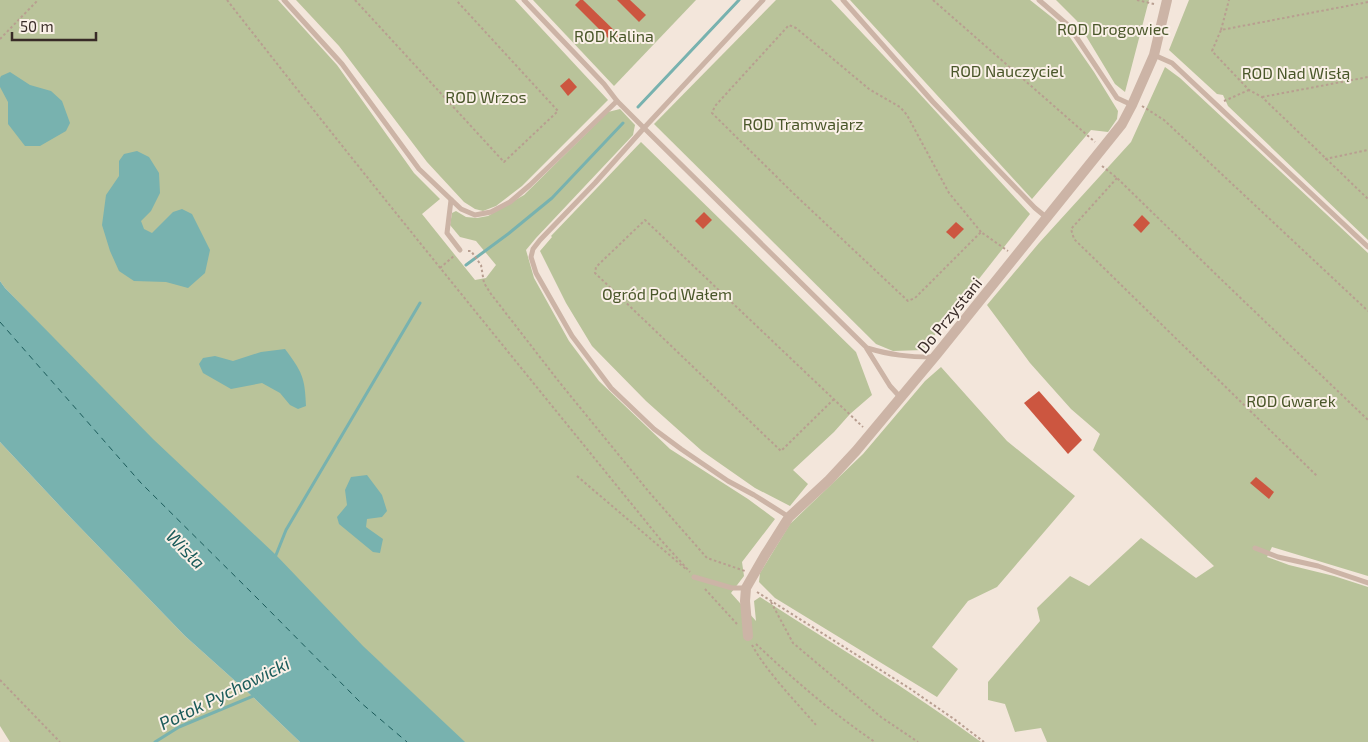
<svg xmlns="http://www.w3.org/2000/svg" width="1368" height="742" font-family="'Exo 2',sans-serif">
<rect width="100%" height="100%" fill="#f3e6db"/>
<g fill="#b9c39a">
<path d="M0,0H278L337,65L414,173L440,199L422,214L475,280L486,278L496,265L476,241L460,237L450,225L452,213L456,211L466,217L477,218L488,216L524,195L608,112L620,109L635,125L633,135L536,238L526,250L534,278L569,341L599,381L670,449L748,499L775,519L742,562L744,576L731,593L756,621L754,601L760,597C834,645 910,690 981,742H463L384,666L369,656L121,409L5,288L0,281Z"/>
<polygon points="296,0 515,0 608,100 522,186 496,206 483,211 475,209 464,202 427,162 339,46"/>
<polygon points="533,0 696,0 614,86"/>
<polygon points="776,0 831,0 917,91 1030,214 923,350 893,351 876,344 654,124"/>
<polygon points="850,0 1030,0 1054,19 1069,36 1094,72 1118,111 1117,119 1108,132 1091,130 1032,199"/>
<polygon points="1056,0 1149,0 1125,92 1115,84 1077,21"/>
<polygon points="1189,0 1368,0 1368,240 1228,106 1223,95 1217,94 1169,50"/>
<polygon points="1165,67 1180,78 1368,253 1368,576 1272,547 1267,557 1289,565 1334,576 1368,587 1368,742 1047,742 1041,728 1015,732 1005,704 988,700 988,682 1040,621 1037,608 1070,576 1089,586 1141,538 1196,578 1214,566 1093,450 1100,434 1071,409 1030,363 987,305 1039,243 1131,142"/>
<polygon points="641,142 856,352 872,395 850,414 834,432 793,470 808,484 790,506 755,488 702,451 646,401 592,346 566,303 540,251 552,237 551,236"/>
<polygon points="941,367 1007,441 1075,496 997,587 968,601 932,647 958,669 937,697 775,598 759,582 760,573 790,524 863,454 925,381"/>
<polygon points="0,442 71,518 185,636 253,697 300,742 10,742 0,726"/>
</g>
<g fill="#78b2af">
<polygon points="10,72 30,85 51,91 62,101 70,123 66,131 40,146 25,146 8,124 8,102 0,87 0,78 1,76"/>
<polygon points="137,151 149,157 159,173 160,193 151,211 141,221 144,229 152,233 173,212 182,209 192,214 210,250 205,273 188,288 166,282 134,281 119,271 110,251 102,225 106,195 119,176 119,161 124,154"/>
<polygon points="0,281 5,288 153,439 276,555 363,646 465,742 300,742 253,697 185,636 71,518 0,442"/>
<path d="M285,349C302,372 305,377 306,406L298,409L290,405L280,393L262,383L231,389L203,373L199,364L203,358L215,356L233,361L261,352Z"/>
<polygon points="367,475 382,495 387,511 382,517 367,519 366,527 383,539 380,553 373,552 339,524 337,517 347,505 345,490 351,477"/>
</g>
<g fill="none" stroke-linecap="round" stroke-linejoin="round">
<g stroke="#78b2af" stroke-width="3">
<polyline points="638,107 739,0"/>
<polyline points="466,265 508,234 552,198 623,123"/>
<polyline points="276,555 286,530 420,303"/>
<polyline points="155,742 179,727 256,695"/>
</g>
<polyline stroke="#1b5b5a" stroke-width="1" stroke-dasharray="6 5" stroke-linecap="butt" points="0,322 141,483 259,600 360,702 407,742"/>
</g>
<g fill="#cc5640">
<polygon points="580,0 583,0 619,35 612,42 575,5"/>
<polygon points="617,0 630,0 646,15 639,22"/>
<polygon points="569,78 577,87 568,96 560,86"/>
<polygon points="704,212 712,220 703,229 695,221"/>
<polygon points="1142,215 1150,223 1141,233 1133,225"/>
<polygon points="956,222 964,229 954,239 946,232"/>
<polygon points="1039,391 1082,440 1068,454 1024,403"/>
<polygon points="1256,477 1274,492 1269,499 1250,483"/>
</g>
<g fill="none" stroke-linecap="round" stroke-linejoin="round">
<g stroke="#b89e90" stroke-width="2" stroke-dasharray="2.5 2.5" stroke-linecap="butt">
<path d="M227,0C369,182 515,360 660,539L690,572"/>
<polyline points="355,0 504,162 558,111 456,0"/>
<polyline points="933,0 1095,142"/>
<polyline points="1137,0 1154,4"/>
<polyline points="1368,2 1221,30 1212,51 1249,90 1262,97 1368,199"/>
<polyline points="1221,30 1229,0"/>
<polyline points="0,39 38,0"/>
<polyline points="1262,97 1368,77"/>
<polyline points="1224,101 1249,90"/>
<polyline points="1142,106 1164,120 1368,311"/>
<polyline points="1325,159 1368,150"/>
<polyline points="1102,166 1117,178 1227,285 1368,420"/>
<polyline points="1117,178 1071,229 1074,239 1317,476"/>
<polyline points="981,232 949,193 907,115 900,107 869,89 796,28 789,25 715,106 712,113 793,193 908,301 915,298 981,232 1008,251"/>
<polyline points="468,251 471,251 481,265 484,283 491,294 560,383 649,492 707,558 745,571"/>
<polyline points="440,268 455,255"/>
<polyline points="834,399 781,451 595,273 596,267 645,220 863,427"/>
<polyline points="577,476 687,570"/>
<polyline points="705,589 737,624"/>
<polyline points="757,592 909,688 954,719 984,742"/>
<polyline points="771,602 793,643 881,717 918,742"/>
<path d="M756,644C793,679 832,713 875,742"/>
<path d="M752,645C766,671 796,702 816,725"/>
<polyline points="0,680 60,742"/>
</g>
<g stroke="#ccb4a6" stroke-width="5">
<polyline points="284,0 342,64 419,169 461,209 475,215 491,212 510,202 530,185 617,101"/>
<polyline points="524,0 604,84 617,101 644,128 595,183 540,240 533,249 531,257 536,273 572,336 611,388 654,429 681,449 728,481 754,495 789,517"/>
<path d="M763,0L644,128L867,348C891,355 908,357 932,357"/>
<polyline points="843,0 933,102 1035,208 1046,217"/>
<polyline points="1039,0 1069,26 1117,98 1132,105"/>
<polyline points="1154,55 1172,63 1368,247"/>
<polyline points="451,200 447,233 460,250"/>
<polyline points="867,349 890,386 901,398"/>
<polyline points="1255,548 1278,557 1318,566 1368,583"/>
<polyline points="694,577 732,588 746,588"/>
</g>
<polyline stroke="#ccb4a6" stroke-width="10" points="748,636 745,601 746,588 765,555 789,517 829,480 856,451 937,354 1122,124 1132,105 1154,55 1167,0"/>
</g>
<g text-anchor="middle" dominant-baseline="central" stroke-width="4" stroke-linejoin="round" paint-order="stroke">
<g font-size="16" fill="#4a572a" stroke="#faf0e7">
<text x="1113" y="28">ROD Drogowiec</text>
<text x="614" y="35">ROD Kalina</text>
<text x="1007" y="70">ROD Nauczyciel</text>
<text x="1296" y="72">ROD Nad Wisłą</text>
<text x="486" y="96">ROD Wrzos</text>
<text x="803" y="123">ROD Tramwajarz</text>
<text x="667" y="293">Ogród Pod Wałem</text>
<text x="1291" y="400">ROD Gwarek</text>
</g>
<g font-size="16" fill="#382b27" stroke="#faf0e7">
<text transform="translate(949 315) rotate(-51)">Do Przystani</text>
</g>
<g font-size="18" font-style="italic" fill="#1b5b5a" stroke="#faf0e7">
<text transform="translate(186 549) rotate(45)">Wisła</text>
<text transform="translate(224 693) rotate(-26)">Potok Pychowicki</text>
</g>
</g>
<path d="M12 32v8h84v-8" fill="none" stroke="#382b27" stroke-width="2.5"/>
<text x="20" y="32" font-size="15" fill="#382b27" stroke="#faf0e7" stroke-width="4" paint-order="stroke">50 m</text>
</svg>
